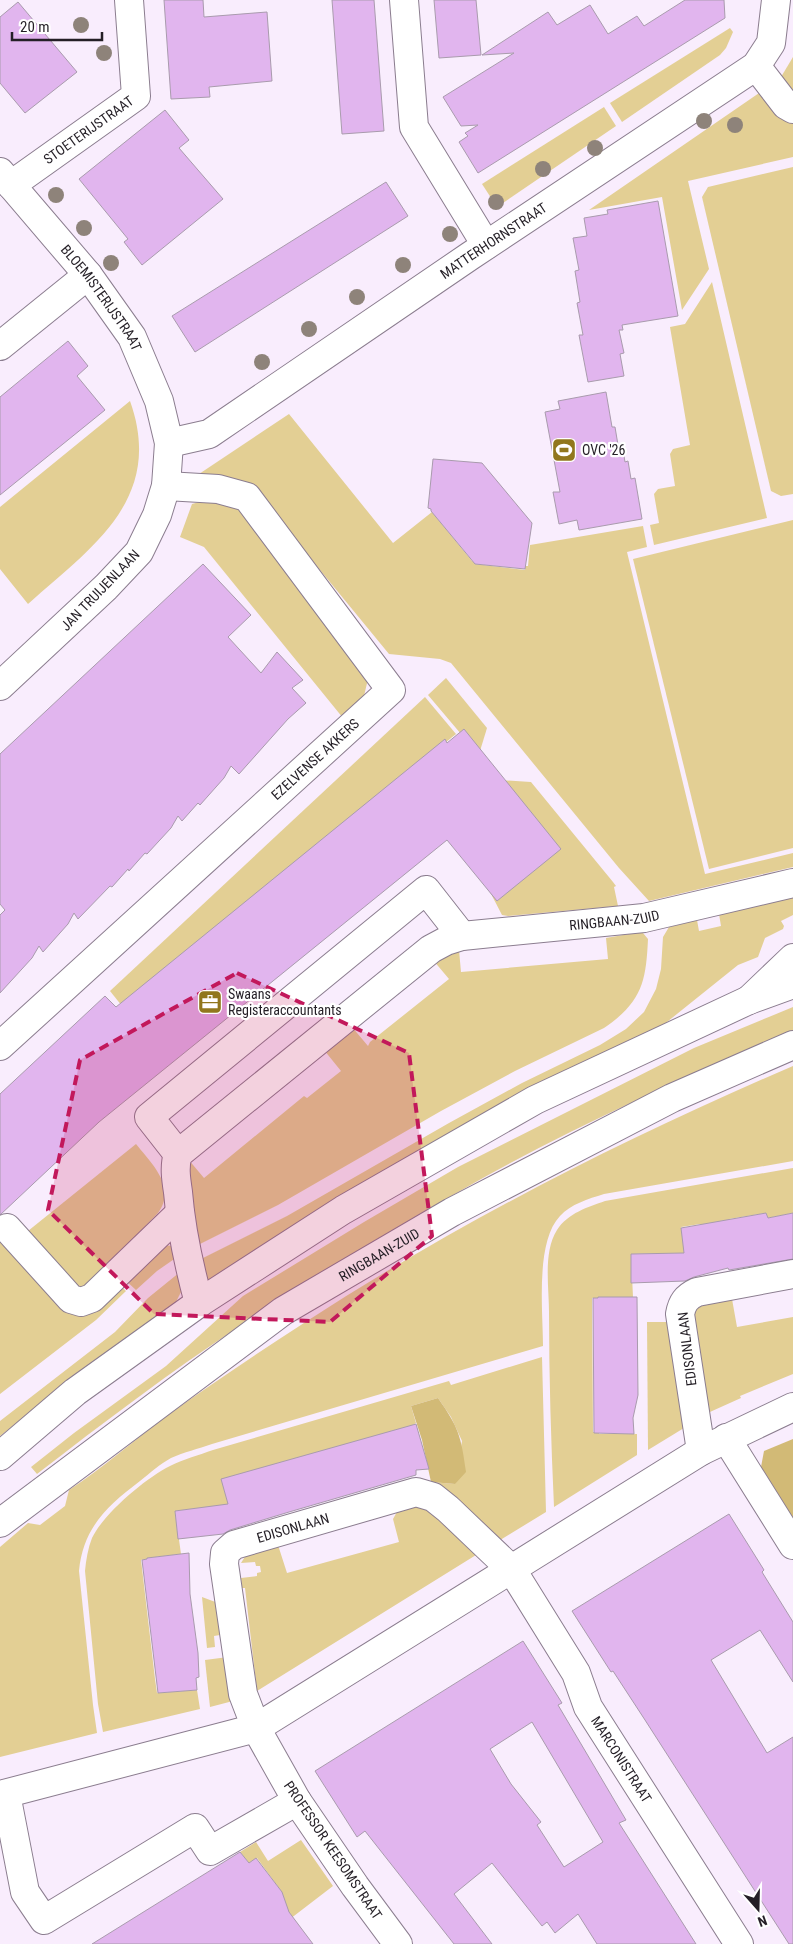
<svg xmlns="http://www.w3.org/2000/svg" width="793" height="1944" font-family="'Roboto Condensed',sans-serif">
<rect width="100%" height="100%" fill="#f9edfd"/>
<g fill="#e3cf94">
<polygon points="730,28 733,32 726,48 720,55 622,122 610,103"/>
<polygon points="793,57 793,93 781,77"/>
<polygon points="762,91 793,121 793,157 688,181 709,269 682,310 662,197 589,210"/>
<polygon points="604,107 616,126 497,207 482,184"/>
<polygon points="793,167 793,494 781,496 771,491 702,197 708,187"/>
<polygon points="712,282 767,518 654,545 650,525 659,523 654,494 658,489 675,486 670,454 673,449 690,445 670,327 685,324"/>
<path d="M130,401C165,499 92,547 28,604L0,569V507Z"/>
<polygon points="289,414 393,543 432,512 472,561 475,562 475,564 525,570 525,566 528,566 530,545 643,526 647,547 627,552 705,874 793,853 793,867 649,901 619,868 451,663 440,659 389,654 260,497 199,474"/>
<polygon points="203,501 230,505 242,512 368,679 364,696 343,718 204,547 180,537 192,504"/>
<polygon points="793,520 793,848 709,869 633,559"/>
<polygon points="446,678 487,728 480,751 461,734 428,695"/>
<polygon points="425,697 456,734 122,1006 110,991"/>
<polygon points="498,780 531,782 613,882 616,886 614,887 618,906 508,916 502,915 488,888"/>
<polygon points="793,897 793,915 781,921 784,926 783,929 765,938 758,957 738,965 657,1030 203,1284 199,1260 287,1216 449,1123 522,1083 600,1045 626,1029 644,1012 656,989 661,969 663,937 669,927 697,920 699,931 721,926 719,914"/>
<path d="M640,932L643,933L648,939C646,982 642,1002 604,1028L515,1071L441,1111L278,1205L194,1247L188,1159L204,1178L304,1096L307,1098L341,1071L324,1050L352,1027L368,1046L370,1042L449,979L433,960L459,950L461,972L608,959L606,938Z"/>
<path d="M793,1007V1031C685,1077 577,1125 474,1183C394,1228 316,1275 240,1326C170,1372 103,1423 37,1474L31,1467L74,1433L166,1366L243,1296L364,1222L458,1167L694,1048Z"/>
<path d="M793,1066V1161L604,1194C588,1199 571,1204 560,1216C535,1242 543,1312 543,1346L212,1444C198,1449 184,1452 171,1458C160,1464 150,1473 140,1481C107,1506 83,1528 79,1571L93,1705L97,1733L0,1757V1547L28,1523L40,1525L65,1506L69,1490C103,1468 134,1440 167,1416C211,1384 258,1353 304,1323C459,1222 623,1139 793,1066Z"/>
<path d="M136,1144C152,1164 177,1187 158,1213L87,1287L79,1288L28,1231Z"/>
<path d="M793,1168V1213L768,1218L766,1213L729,1219L728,1224L702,1229L700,1224L681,1227L685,1253L631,1254L633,1297H599L598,1298H592L593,1432H599V1434H637V1455L554,1507C551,1442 549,1377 549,1312C549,1287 543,1252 557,1230C568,1213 588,1207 605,1201Z"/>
<polygon points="0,1238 62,1303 119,1284 126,1291 96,1320 0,1394"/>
<polygon points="163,1245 173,1246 180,1255 157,1271 136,1290 123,1278"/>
<polygon points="185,1268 186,1282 174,1306 74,1378 0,1436 0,1421 115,1332 148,1298"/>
<polygon points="732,1299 737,1327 793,1317 793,1374 740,1396 741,1398 701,1416 689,1321 696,1303"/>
<polygon points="647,1322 672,1322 684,1428 648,1450"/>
<path d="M542,1357L546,1512L497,1542L450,1493L444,1488L431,1482L455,1484L462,1441L451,1417L438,1398L411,1406L416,1423L411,1426L224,1489L229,1505L175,1511L181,1554L148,1558L147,1559L141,1560L155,1679L157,1693L197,1690L200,1709L103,1732L98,1704L85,1571C86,1560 88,1548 92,1538C104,1513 146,1478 170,1466C184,1459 199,1455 213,1450L449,1381L451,1385Z"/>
<polygon points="416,1506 428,1508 476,1555 257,1691 245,1588 242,1588 241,1578 257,1576 257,1573 261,1572 260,1566 256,1566 255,1562 241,1563 246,1555 278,1545 287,1573 399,1542 393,1519 398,1510"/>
<polygon points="202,1597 218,1603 226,1634 214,1636 215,1647 207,1648"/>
<polygon points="228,1657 233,1701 210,1707 205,1660"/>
<polygon points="301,1840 333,1886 290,1919 281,1891 257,1858 249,1863 240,1852 256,1842 268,1861"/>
</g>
<g fill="#d2ba76">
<path d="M438,1398C459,1428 461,1436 466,1472L455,1484L431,1482L422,1440L411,1406Z"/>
<polygon points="793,1439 793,1518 761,1467 764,1451"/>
</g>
<g fill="#e1b5ee" stroke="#a99bad" fill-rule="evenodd">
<polygon points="164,0 203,0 204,17 267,12 272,81 209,87 210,97 171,99"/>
<polygon points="332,0 374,0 384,131 342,134"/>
<polygon points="434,0 476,0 481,55 439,58"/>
<polygon points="685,0 724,0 725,18 478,173 459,142 468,136 465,133 478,125 461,126 443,97 514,53 482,55 548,12 557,25 590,5 608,34 637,16 644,26"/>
<polygon points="18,2 77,72 25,113 0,83 0,17"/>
<polygon points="165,110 189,140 179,148 223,199 142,265 124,242 128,239 79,179"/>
<polygon points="386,182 408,216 195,352 172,316"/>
<polygon points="658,201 678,316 622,325 623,330 619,330 624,353 620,354 624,376 588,382 579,335 583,335 577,303 580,302 575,271 579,270 573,238 587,236 584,218 608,214 607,210"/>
<polygon points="68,341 88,366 77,376 105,410 0,495 0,397"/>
<polygon points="606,392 612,427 615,427 618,445 622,444 625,462 628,461 631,479 635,478 642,519 579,530 577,520 559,524 553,492 560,492 545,412 560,409 558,401"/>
<polygon points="433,459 482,463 532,523 525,569 475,564 431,511 431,509 428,508"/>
<polygon points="203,564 251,615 228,637 261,673 277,652 303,680 292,688 306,703 288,719 239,774 231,766 224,778 200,805 198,803 182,821 178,816 171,828 147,854 145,853 129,871 128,869 112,887 110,886 78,919 74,913 68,924 43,952 39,946 32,958 0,993 0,915 5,910 0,904 0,754"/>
<polygon points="464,729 561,849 497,901 447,840 99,1122 0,1215 0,1094 105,996 116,1007 445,739 447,743"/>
<polygon points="766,1213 768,1218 793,1213 793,1259 729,1270 728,1268 694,1277 685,1281 631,1283 631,1254 684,1253 681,1228"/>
<polygon points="598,1297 637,1297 638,1395 633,1418 634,1434 594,1433 593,1298 598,1298"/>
<polygon points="416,1424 429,1469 416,1470 416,1475 289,1512 230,1530 223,1534 178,1539 175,1511 228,1504 221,1479"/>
<polygon points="729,1514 764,1570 762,1572 793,1622 793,1682 760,1630 711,1660 767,1753 793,1737 793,1944 789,1944 645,1720 613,1671 611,1672 572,1611"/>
<polygon points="189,1553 190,1594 198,1653 199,1677 196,1678 197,1690 158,1693 142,1560 147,1559 147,1558"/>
<path d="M523,1641L562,1703L558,1705L626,1820L619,1823L696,1944H597L578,1914L555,1933L547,1922L542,1926L492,1863L454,1894L492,1944H454L365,1831L357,1837L315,1771ZM532,1722L603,1842L564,1867L537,1825L541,1822L511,1784L490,1749Z"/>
<polygon points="240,1852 249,1863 256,1858 282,1892 289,1912 313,1944 92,1944"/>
</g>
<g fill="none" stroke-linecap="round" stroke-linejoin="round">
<defs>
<g id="minor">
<polyline points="404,0 414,127 486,245"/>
<polyline points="756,66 786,105 793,109"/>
<path id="s1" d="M0,172L88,275L132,337L159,401L169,443L166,486L157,515L139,552L106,587L0,686"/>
<path id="s2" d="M11,185L136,96L129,0"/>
<polyline points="0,346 88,275"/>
<path id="s3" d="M169,443L209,434L470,256L756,66L771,43L776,0"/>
<polyline points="749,1000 793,958"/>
<path id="s4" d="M0,1046L391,690L247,497L218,489L166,486"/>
<polyline points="178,1154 149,1117 426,890 462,936"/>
<polyline points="7,1228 71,1299 81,1302 92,1298 180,1213"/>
<path id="s5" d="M199,1303C189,1266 181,1230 178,1192C176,1179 174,1166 178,1154L431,949L446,941L462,936L644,918L793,883"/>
<polyline points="726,1438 793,1545"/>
<path d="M701,1451L680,1314C682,1303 686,1297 697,1292L793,1274"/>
<polyline points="6,1794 25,1892 44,1920 195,1828 210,1851 297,1801"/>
<polyline points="0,1795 256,1728 701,1451 793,1407"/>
<path id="s6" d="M398,1944L355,1886L297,1801L256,1728L243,1694L224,1564L225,1553L234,1545L416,1492L433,1497L448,1509L512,1570L576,1673L588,1707L739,1944"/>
</g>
<g id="major">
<polyline points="0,1456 75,1392 199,1303 343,1210 535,1100 749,1000 793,984"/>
<path id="s7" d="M0,1523L283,1311L452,1212L672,1098L793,1045"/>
</g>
</defs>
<use href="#minor" stroke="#8b7d8f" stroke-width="30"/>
<use href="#major" stroke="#8b7d8f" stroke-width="30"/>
<use href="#minor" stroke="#fff" stroke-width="28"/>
<use href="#major" stroke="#fff" stroke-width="28"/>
</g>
<g fill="#8e837a">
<circle cx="81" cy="25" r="8"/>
<circle cx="104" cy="53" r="8"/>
<circle cx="704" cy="121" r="8"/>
<circle cx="735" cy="125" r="8"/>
<circle cx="595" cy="148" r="8"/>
<circle cx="543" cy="169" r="8"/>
<circle cx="56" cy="195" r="8"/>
<circle cx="496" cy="202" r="8"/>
<circle cx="84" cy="228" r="8"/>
<circle cx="450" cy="234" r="8"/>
<circle cx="111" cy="263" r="8"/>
<circle cx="403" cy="265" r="8"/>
<circle cx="357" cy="297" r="8"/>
<circle cx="309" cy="329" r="8"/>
<circle cx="262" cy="362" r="8"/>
</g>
<path fill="#c2185b" fill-opacity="0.2" stroke="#c2185b" stroke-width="4" stroke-dasharray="10 6" stroke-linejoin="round" d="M237,973L409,1053L432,1236L330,1322L154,1314L48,1210L80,1060Z"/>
<defs>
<symbol id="stadium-square" viewBox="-11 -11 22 22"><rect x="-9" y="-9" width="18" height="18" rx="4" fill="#91771d" stroke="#fff"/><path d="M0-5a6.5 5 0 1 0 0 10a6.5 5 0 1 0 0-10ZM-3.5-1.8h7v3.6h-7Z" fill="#fff"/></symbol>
<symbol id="office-square" viewBox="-11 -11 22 22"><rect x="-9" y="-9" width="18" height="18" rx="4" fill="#91771d" stroke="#fff"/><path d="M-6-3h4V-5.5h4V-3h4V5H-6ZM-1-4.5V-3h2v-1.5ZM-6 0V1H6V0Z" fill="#fff"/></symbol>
</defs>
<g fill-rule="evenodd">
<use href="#stadium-square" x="550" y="436" width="28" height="28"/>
<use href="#office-square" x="196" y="988" width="28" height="28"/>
</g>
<g text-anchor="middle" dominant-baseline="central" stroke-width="4.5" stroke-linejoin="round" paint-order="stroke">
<g font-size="14" fill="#241f26" stroke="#fff">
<text stroke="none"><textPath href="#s2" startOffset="95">STOETERIJSTRAAT</textPath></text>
<text stroke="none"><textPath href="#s3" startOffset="385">MATTERHORNSTRAAT</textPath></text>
<text stroke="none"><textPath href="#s1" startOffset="162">BLOEMISTERIJSTRAAT</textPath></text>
<text transform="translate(100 590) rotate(-46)">JAN TRUIJENLAAN</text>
<text stroke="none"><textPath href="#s4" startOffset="426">EZELVENSE AKKERS</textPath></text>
<text stroke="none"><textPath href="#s5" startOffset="664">RINGBAAN-ZUID</textPath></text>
<text stroke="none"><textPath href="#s7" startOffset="465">RINGBAAN-ZUID</textPath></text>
<text transform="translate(687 1349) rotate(-97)">EDISONLAAN</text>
<text stroke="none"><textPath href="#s6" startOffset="511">EDISONLAAN</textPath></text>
<text stroke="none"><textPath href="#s6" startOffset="984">MARCONISTRAAT</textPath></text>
<text transform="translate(333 1850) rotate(56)">PROFESSOR KEESOMSTRAAT</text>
</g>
<g font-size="14" fill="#241f26" stroke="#fff" text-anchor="start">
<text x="582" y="450">OVC '26</text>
<text x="228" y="994">Swaans<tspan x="228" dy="16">Registeraccountants</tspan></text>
</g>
</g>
<g transform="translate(758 1909) rotate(160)" stroke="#ffffff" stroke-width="4" paint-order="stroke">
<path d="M0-4L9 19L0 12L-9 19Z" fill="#241f26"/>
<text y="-8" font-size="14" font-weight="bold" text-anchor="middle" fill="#241f26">N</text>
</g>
<path d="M12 32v8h90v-8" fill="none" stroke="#241f26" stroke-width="2.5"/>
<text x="20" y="32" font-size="15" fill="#241f26" stroke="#ffffff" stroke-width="4" paint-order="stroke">20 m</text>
</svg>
